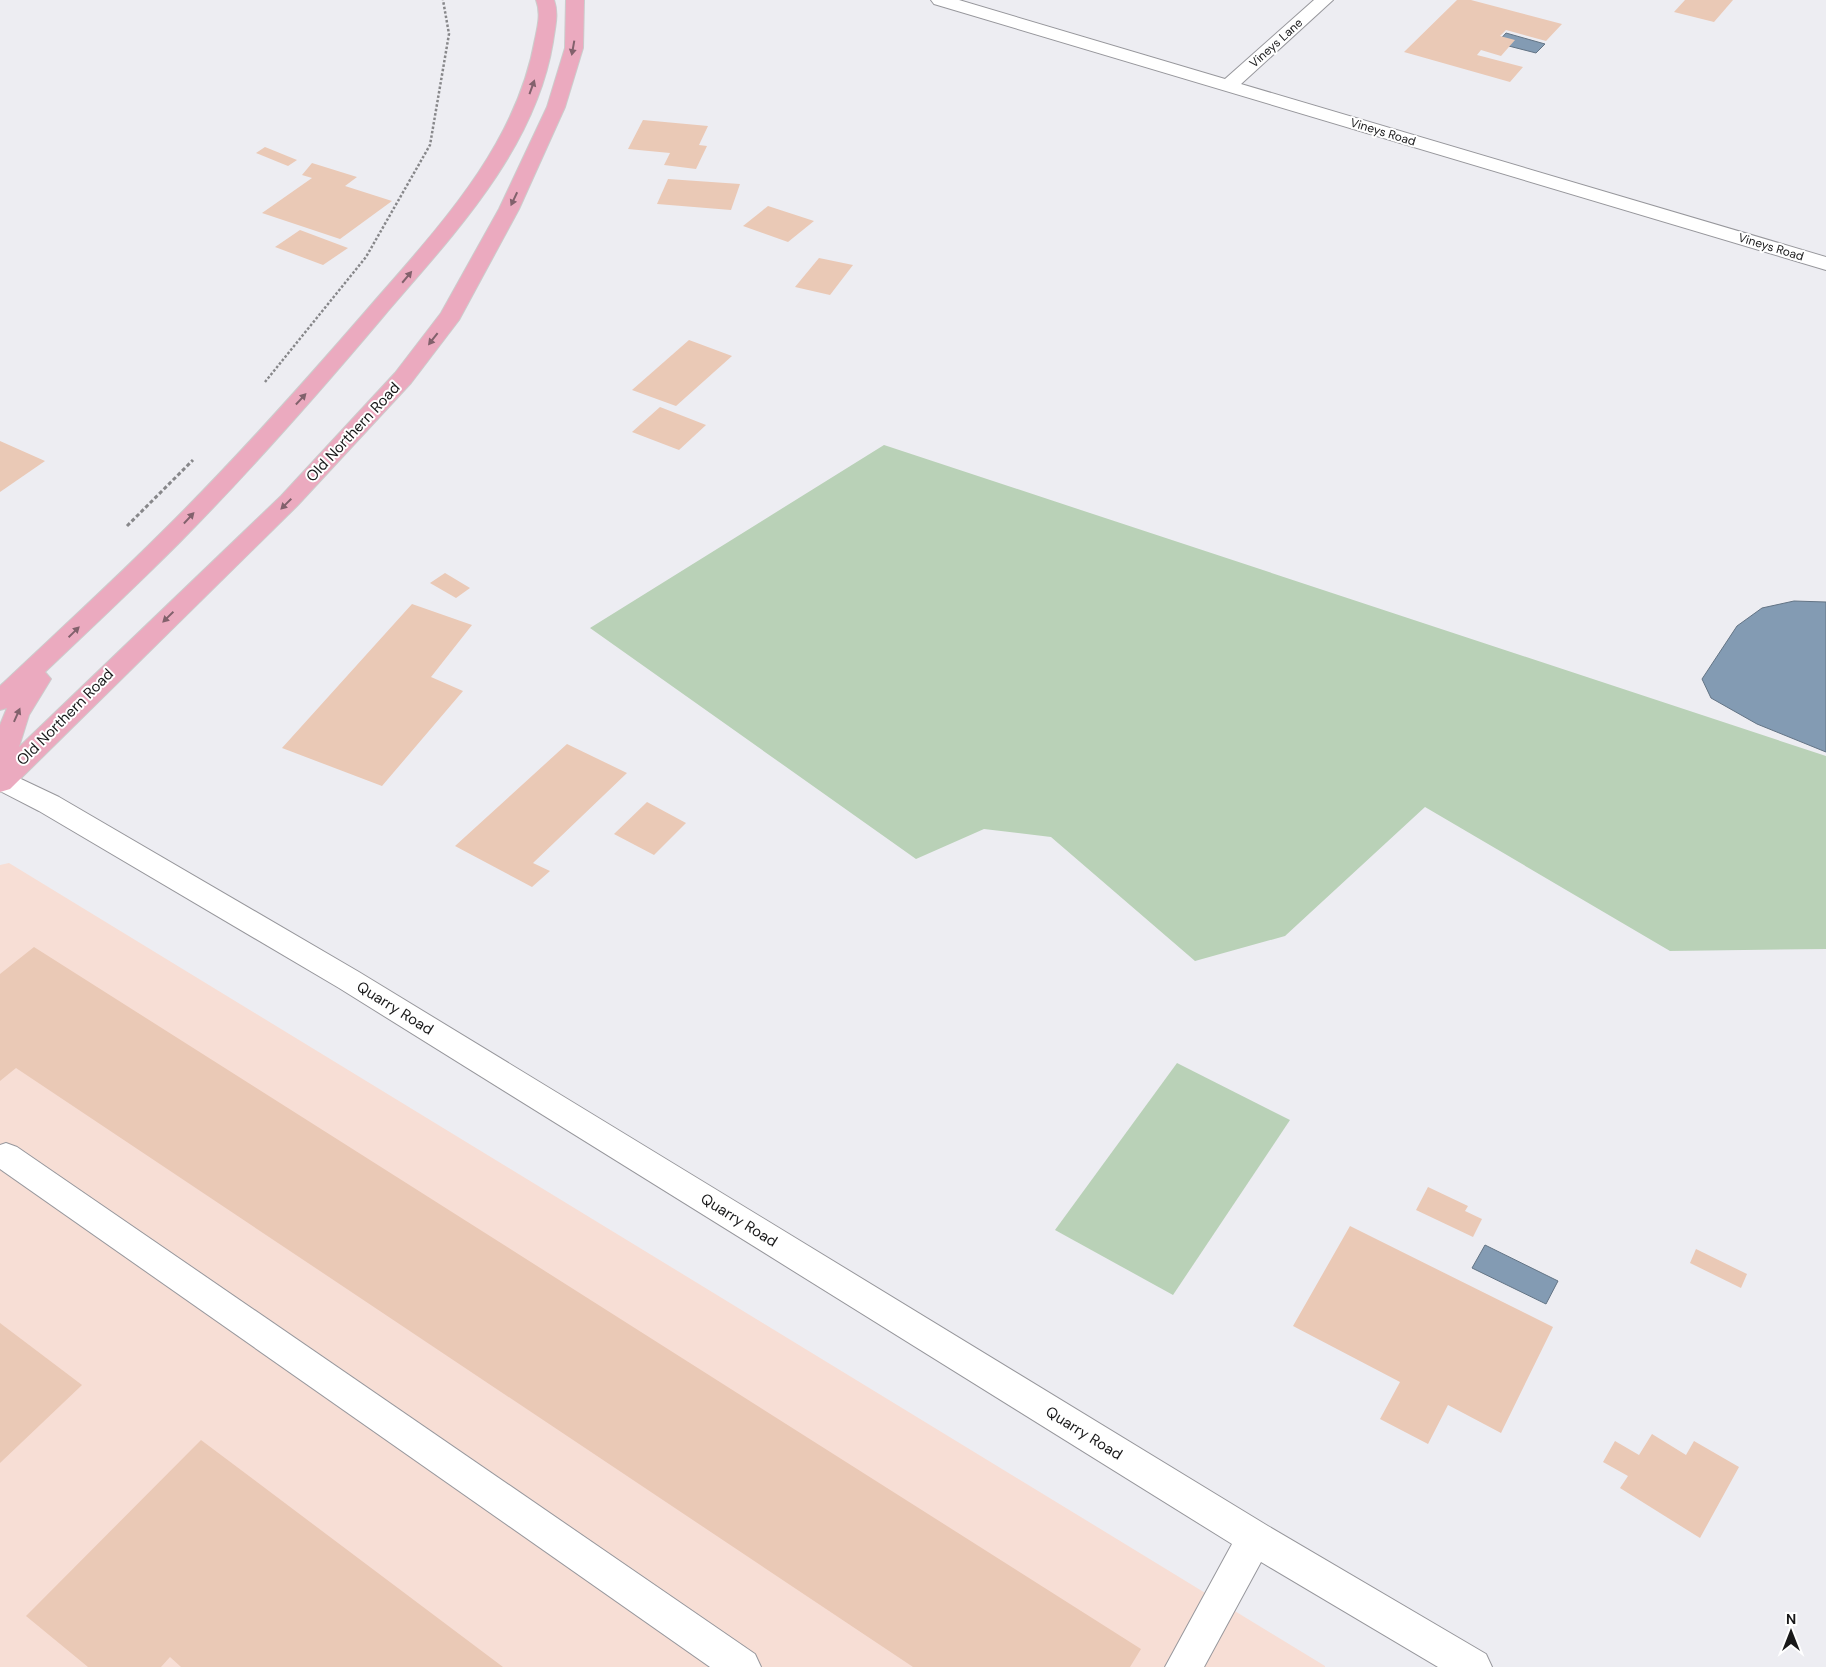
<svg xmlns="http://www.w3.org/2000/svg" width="1826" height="1667" font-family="'DM Sans',sans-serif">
<rect width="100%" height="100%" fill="#ededf2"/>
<polygon fill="#f7ded5" points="9,863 1325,1666 1325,1667 0,1667 0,865"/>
<g fill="#b9d1b7">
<polygon points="884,445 1826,756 1826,949 1670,951 1425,807 1285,936 1195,961 1051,837 984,829 916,859 590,628"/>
<polygon points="1177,1063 1290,1120 1173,1295 1055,1230"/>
</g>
<g fill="#839bb3" stroke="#637485">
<polygon points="1506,33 1545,44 1536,53 1497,43"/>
<polygon points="1794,601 1826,602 1826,752 1757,724 1711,698 1702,679 1737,626 1762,608"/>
<polygon points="1485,1245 1558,1281 1546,1304 1472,1268"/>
</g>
<g fill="#eac9b6">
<polygon points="1457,0 1471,0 1562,24 1546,41 1506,30 1500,36 1515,40 1501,56 1481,50 1477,55 1523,67 1510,82 1404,52"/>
<polygon points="1685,0 1733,0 1714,22 1674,12"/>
<polygon points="643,120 708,126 699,145 707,146 696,169 664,165 670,153 628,149"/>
<polygon points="265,147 297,160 288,166 256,153"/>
<polygon points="312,163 357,177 345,186 392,201 340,239 262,213 312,178 302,175"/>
<polygon points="668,179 740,184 731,210 657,204"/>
<polygon points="768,206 814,221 788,242 743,226"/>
<polygon points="300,230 348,248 323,265 275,247"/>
<polygon points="819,258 853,265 830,295 795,287"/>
<polygon points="689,340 732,356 676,406 632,390"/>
<polygon points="660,407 706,425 679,450 632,432"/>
<polygon points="0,441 45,461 0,492"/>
<polygon points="445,573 470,588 456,598 430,583"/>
<polygon points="412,604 472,625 431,677 463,691 382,786 282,748"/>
<polygon points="567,744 627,773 533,863 550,871 532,887 455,846"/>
<polygon points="647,802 686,823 654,855 614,834"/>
<polygon points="34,947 1141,1649 1130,1667 913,1667 16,1068 0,1081 0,974"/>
<polygon points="1428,1187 1468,1206 1465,1211 1482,1219 1473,1237 1416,1210"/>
<polygon points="1350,1226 1553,1327 1501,1433 1448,1405 1428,1444 1380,1419 1400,1382 1293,1326"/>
<polygon points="1696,1249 1747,1274 1741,1288 1690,1263"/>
<polygon points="0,1323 82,1385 0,1463"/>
<polygon points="1652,1434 1686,1455 1694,1441 1739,1467 1700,1538 1620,1488 1628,1476 1603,1462 1615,1441 1639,1455"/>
<polygon points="201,1440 503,1667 181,1667 170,1657 161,1667 88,1667 26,1616"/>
</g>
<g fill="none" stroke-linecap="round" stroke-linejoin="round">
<defs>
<g id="minor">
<polygon points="931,0 959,0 1225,79 1314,0 1333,0 1241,84 1826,257 1826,270 934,4"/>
<polygon points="2,770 59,797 359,972 1268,1526 1486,1654 1492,1667 1438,1667 1261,1562 1204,1667 1165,1667 1232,1544 339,988 39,811 0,791 0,771"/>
<polygon points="6,1143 17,1147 755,1654 761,1667 710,1667 0,1169 0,1145"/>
</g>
<path id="major" d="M536,0H554C559,14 555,27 553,42C535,151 451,237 382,318C317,395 250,471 179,543C135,587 90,629 45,672L51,679L29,715L19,747L281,496L395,373L441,313L499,209L547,107L565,48L566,0H584L583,48L565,107L519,209L459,320L411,383L297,506L10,789L0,792V725L7,708L0,710V686C54,635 109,585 162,532C233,462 300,387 365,312C435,231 516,148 535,39C538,25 541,13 536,0Z"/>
</defs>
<use href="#minor" stroke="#97979c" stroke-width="2"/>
<use href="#major" stroke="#ccc" stroke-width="2"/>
<polyline stroke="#87878a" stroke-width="2.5" stroke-dasharray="2.5 2" stroke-linecap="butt" points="265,382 366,257 430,145 449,34 443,0"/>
<polyline stroke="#87878a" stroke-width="3" stroke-dasharray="4 2.5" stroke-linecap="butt" points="127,526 193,460"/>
<use href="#minor" fill="#fff" fill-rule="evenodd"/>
<use href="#major" fill="#ebaabf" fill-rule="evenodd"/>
</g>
<defs><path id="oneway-solid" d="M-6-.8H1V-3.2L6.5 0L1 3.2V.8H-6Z" transform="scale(1.25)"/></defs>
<g fill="#82616c">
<use href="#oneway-solid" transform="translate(573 48) rotate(100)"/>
<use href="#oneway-solid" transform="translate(532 87) rotate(-70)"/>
<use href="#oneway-solid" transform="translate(514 199) rotate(115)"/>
<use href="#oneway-solid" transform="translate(407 277) rotate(-50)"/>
<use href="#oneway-solid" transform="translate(433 339) rotate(128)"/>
<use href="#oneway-solid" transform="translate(301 399) rotate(-47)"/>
<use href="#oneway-solid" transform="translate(286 504) rotate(135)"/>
<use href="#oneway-solid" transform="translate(189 518) rotate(-47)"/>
<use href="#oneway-solid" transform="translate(168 617) rotate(136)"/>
<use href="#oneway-solid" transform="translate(74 632) rotate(-44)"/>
<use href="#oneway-solid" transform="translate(17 715) rotate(-66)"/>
</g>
<g text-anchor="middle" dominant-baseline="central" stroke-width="4" stroke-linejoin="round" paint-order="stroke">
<g font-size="12" fill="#181819" stroke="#fff">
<text transform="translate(1276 43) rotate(-42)">Vineys Lane</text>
<text transform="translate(1383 132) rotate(17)">Vineys Road</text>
<text transform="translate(1771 247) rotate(17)">Vineys Road</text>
</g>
<g font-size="15" fill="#181819" stroke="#fff">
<text transform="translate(353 432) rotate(-47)">Old Northern Road</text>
<text transform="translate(65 717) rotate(-45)">Old Northern Road</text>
<text transform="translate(395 1008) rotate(32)">Quarry Road</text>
<text transform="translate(739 1220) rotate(32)">Quarry Road</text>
<text transform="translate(1084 1433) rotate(32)">Quarry Road</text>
</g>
</g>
<g transform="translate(1791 1632)" stroke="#ffffff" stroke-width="4" paint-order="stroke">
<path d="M0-4L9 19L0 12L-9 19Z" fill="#181819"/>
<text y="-8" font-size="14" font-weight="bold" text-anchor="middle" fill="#181819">N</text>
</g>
</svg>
